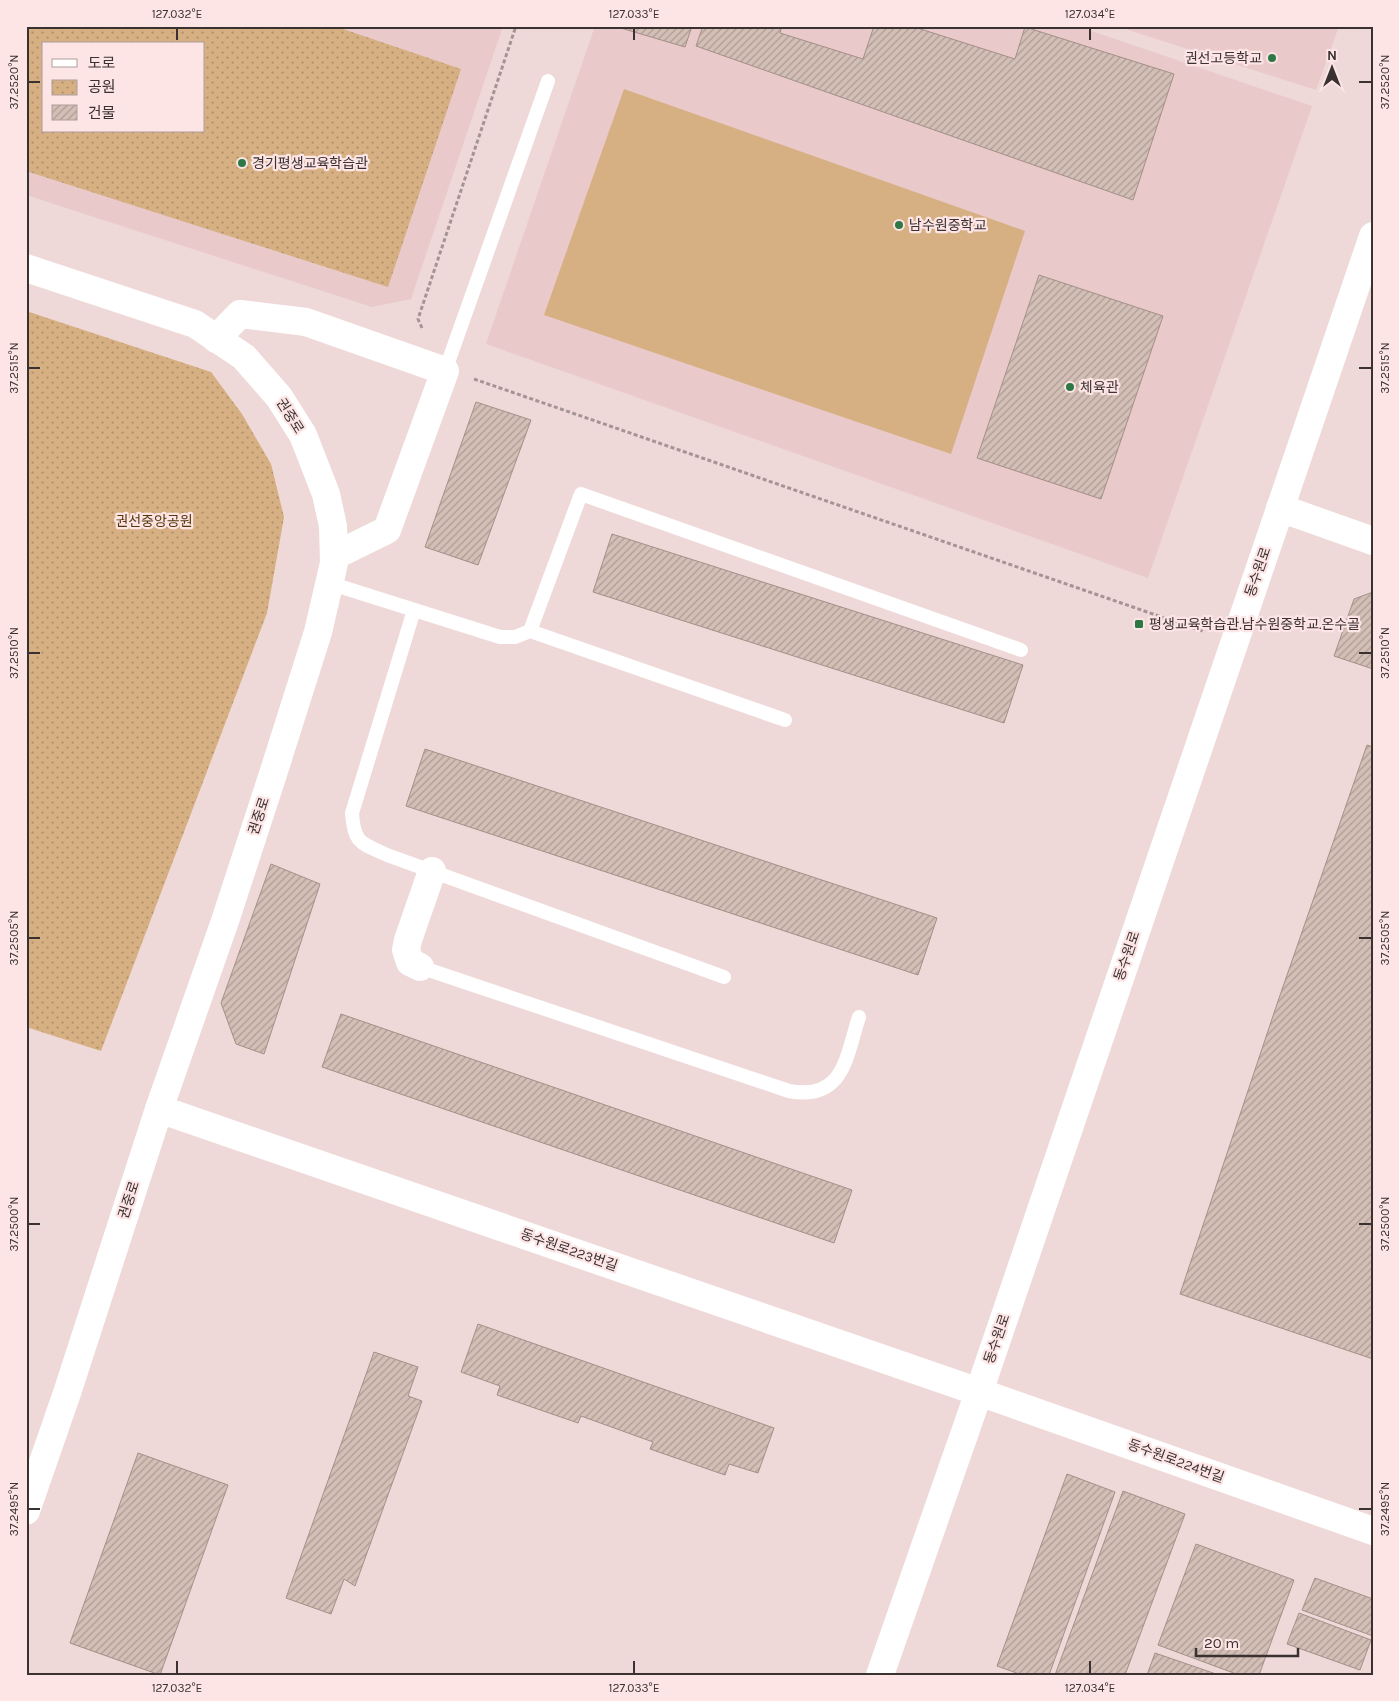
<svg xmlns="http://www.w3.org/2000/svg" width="1399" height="1701" font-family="Karla,'Noto Sans KR',sans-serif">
<defs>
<pattern id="park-dots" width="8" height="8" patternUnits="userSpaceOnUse" patternTransform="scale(1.25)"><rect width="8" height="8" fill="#d6b082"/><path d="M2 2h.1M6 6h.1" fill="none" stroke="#af906b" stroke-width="1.8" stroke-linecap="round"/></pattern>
<pattern id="building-hatch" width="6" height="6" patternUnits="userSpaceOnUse" patternTransform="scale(1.25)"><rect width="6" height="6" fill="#d3bfb6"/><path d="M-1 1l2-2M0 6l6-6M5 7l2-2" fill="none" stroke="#ac9c95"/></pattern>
</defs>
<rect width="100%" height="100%" fill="#efd8d8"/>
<g fill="#e9c9c9" fill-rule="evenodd">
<path d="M26,26H503L411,299L372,307L26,195ZM44,44H204V131H44Z"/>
<polygon points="595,26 1077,26 1312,106 1148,578 486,344"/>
<polygon points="1116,26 1339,26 1316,90"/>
</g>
<polygon fill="#d6b082" points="624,89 1025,231 951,454 544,315"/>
<g fill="url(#park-dots)" fill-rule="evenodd">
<path d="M26,26H334L461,69L388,287L26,171ZM44,44H204V131H44Z"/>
<polygon points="26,311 211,372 242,414 271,464 284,517 267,613 101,1051 26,1027"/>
</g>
<g fill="url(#building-hatch)" stroke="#a39088">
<polygon points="614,26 692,26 685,47"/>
<polygon points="703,26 782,26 780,33 863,59 874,26 911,26 1015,59 1025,27 1174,74 1133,200 696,46"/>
<polygon points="1039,275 1163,316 1101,499 977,458"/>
<polygon points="476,402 531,420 478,565 425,547"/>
<polygon points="612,534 1023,665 1004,723 593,592"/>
<polygon points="1373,592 1373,669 1334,656 1354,599"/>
<polygon points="1367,745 1373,747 1373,1359 1180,1294 1277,1004"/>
<polygon points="425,749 937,918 918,975 406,806"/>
<polygon points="271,864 320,884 264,1054 236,1044 221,1003"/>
<polygon points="341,1014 852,1190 834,1243 322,1067"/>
<polygon points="478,1324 774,1428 758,1473 729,1464 725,1475 650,1449 653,1442 581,1416 578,1423 497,1395 500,1386 461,1372"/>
<polygon points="374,1352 418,1367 408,1396 422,1401 355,1586 344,1579 331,1614 286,1598"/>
<polygon points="138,1453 228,1485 160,1675 70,1643"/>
<polygon points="1067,1474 1115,1492 1049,1675 1022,1675 997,1666"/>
<polygon points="1123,1491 1185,1514 1125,1675 1055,1675"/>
<polygon points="1196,1544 1294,1580 1259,1675 1239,1675 1158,1645"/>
<polygon points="1315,1578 1373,1599 1373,1636 1302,1610"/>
<polygon points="1299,1613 1371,1640 1360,1670 1287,1644"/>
<polygon points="1155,1653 1219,1675 1147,1675"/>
</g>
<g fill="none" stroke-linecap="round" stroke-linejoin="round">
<g stroke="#a59494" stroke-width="3" stroke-dasharray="4 2.5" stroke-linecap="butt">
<polyline points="422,328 418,319 516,26"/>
<polyline points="474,379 1205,632"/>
</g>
<g stroke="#fff" stroke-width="14">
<polyline points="445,371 548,81"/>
<polyline points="329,583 500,637 515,637 530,631 785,720"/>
<path d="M414,610L352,813C354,844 361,843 387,855L724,977"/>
<polyline points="530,631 581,494 1021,650"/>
<path d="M420,967L789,1091C844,1101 846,1057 859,1017"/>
</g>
<g stroke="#fff" stroke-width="28">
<polyline points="26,268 195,324 244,357 279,397 303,435 326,494 333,526 334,563 318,632 273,774 225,921 159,1109 67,1393 26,1511"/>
<polyline points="216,339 240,314 306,322 445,371 387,530 334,556"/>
<polyline points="1280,508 1373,541"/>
<polyline points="420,967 410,962 406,950 408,940 432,871"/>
<polyline points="159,1109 979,1392 1373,1531"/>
</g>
<polyline stroke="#fff" stroke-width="28" points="880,1675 979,1392 1373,236"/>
</g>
<path fill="none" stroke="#3a3131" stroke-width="2" d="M177,28V40M634,28V40M1090,28V40M28,82H40M1359,82H1372M28,368H40M1359,368H1372M28,653H40M1359,653H1372M28,938H40M1359,938H1372M28,1224H40M1359,1224H1372M28,1509H40M1359,1509H1372M177,1661V1674M634,1661V1674M1090,1661V1674"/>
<g fill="#2e7846" stroke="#fde5e5" stroke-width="2">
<circle cx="1272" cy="58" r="5"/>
<circle cx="242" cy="163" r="5"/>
<circle cx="899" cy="225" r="5"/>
<circle cx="1070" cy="387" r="5"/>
<rect x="1134" y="619" width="10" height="10" rx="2.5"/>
</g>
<g text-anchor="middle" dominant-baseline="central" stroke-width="4.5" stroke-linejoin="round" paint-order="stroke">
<g font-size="14" fill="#3a3131" stroke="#fde5e5" text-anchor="start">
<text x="1262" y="58" text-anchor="end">권선고등학교</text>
<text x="252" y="163">경기평생교육학습관</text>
<text x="909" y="225">남수원중학교</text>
<text x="1080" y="387">체육관</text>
<text x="1149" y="624">평생교육학습관.남수원중학교.온수골</text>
</g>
<g font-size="14" fill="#3a3131" stroke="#fde5e5">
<text transform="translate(290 416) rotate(58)">권중로</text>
<text transform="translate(1258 572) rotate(-71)">동수원로</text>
<text transform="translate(259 816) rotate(-72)">권중로</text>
<text transform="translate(1127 956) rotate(-71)">동수원로</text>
<text transform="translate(129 1200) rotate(-72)">권중로</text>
<text transform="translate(569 1250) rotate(19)">동수원로223번길</text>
<text transform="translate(997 1339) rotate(-71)">동수원로</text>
<text transform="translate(1176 1461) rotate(20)">동수원로224번길</text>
</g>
<g font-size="14" fill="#56380b" stroke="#fde5e5">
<text x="154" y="521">권선중앙공원</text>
</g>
</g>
<rect width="1399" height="1701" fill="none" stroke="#fde5e5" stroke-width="55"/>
<rect x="42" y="42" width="162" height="90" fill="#fde5e5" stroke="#af9d9d"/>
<rect x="52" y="59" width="25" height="8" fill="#ffffff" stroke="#af9d9d"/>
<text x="88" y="68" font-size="15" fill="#3a3131">도로</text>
<rect x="52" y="80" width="25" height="15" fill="url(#park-dots)" stroke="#af9d9d"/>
<text x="88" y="92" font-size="15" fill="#3a3131">공원</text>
<rect x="52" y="105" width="25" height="15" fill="url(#building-hatch)" stroke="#af9d9d"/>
<text x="88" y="118" font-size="15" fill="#3a3131">건물</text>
<g transform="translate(1332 68)" stroke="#fde5e5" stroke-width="4" paint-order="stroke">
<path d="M0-4L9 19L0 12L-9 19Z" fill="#3a3131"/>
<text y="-8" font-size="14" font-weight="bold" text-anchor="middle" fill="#3a3131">N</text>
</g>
<path d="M1196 1648v8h102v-8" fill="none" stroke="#3a3131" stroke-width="2.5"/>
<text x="1204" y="1648" font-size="15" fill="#3a3131" stroke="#fde5e5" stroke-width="4" paint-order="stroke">20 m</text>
<rect x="28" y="28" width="1344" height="1646" fill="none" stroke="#3a3131" stroke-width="2"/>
<g font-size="12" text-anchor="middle" fill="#3a3131">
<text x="177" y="18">127.032°E</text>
<text x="634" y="18">127.033°E</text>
<text x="1090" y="18">127.034°E</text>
<text transform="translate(14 82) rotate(-90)" y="4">37.2520°N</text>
<text transform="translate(1385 82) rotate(-90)" y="4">37.2520°N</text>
<text transform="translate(14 368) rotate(-90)" y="4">37.2515°N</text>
<text transform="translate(1385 368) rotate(-90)" y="4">37.2515°N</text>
<text transform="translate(14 653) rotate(-90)" y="4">37.2510°N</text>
<text transform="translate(1385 653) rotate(-90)" y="4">37.2510°N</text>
<text transform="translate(14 938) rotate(-90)" y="4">37.2505°N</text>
<text transform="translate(1385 938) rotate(-90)" y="4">37.2505°N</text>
<text transform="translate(14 1224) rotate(-90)" y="4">37.2500°N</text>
<text transform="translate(1385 1224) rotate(-90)" y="4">37.2500°N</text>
<text transform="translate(14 1509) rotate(-90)" y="4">37.2495°N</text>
<text transform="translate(1385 1509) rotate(-90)" y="4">37.2495°N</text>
<text x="177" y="1692">127.032°E</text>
<text x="634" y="1692">127.033°E</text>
<text x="1090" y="1692">127.034°E</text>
</g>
</svg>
